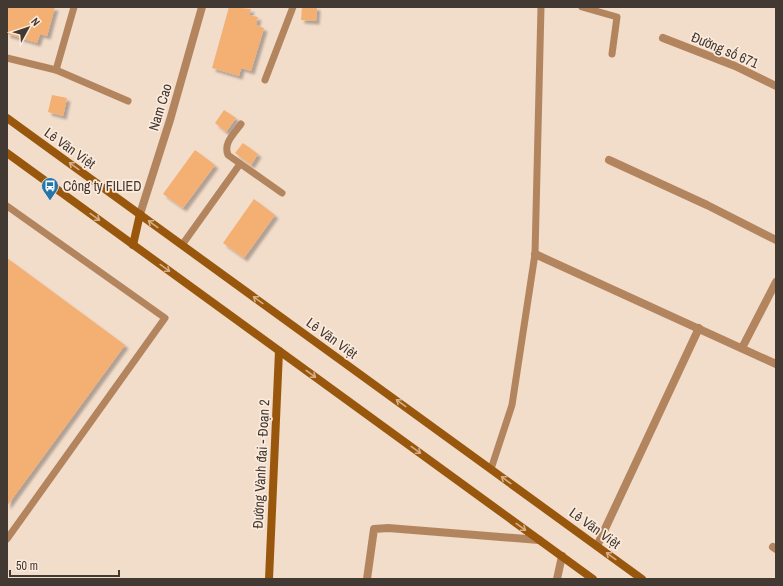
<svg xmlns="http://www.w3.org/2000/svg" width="783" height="586" font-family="'Archivo Narrow',sans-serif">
<defs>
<filter id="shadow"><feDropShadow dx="3.5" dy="3.5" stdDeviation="1" flood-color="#0004"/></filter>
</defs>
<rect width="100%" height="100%" fill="#f2dcca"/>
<g fill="#f4af73" filter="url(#shadow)">
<polygon points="7,7 55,7 47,36 40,34 37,43 7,34"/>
<polygon points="229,7 251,9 249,15 258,17 256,25 264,28 251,71 241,68 239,76 212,68"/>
<polygon points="302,7 317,7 316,21 301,20"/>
<polygon points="52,95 67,98 63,116 48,112"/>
<polygon points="224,110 236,118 226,132 215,123"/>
<polygon points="243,143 258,154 251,165 235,153"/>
<polygon points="195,150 215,165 183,208 163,194"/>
<polygon points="254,199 275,215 244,258 223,243"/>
<polygon points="7,258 125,345 7,506"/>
</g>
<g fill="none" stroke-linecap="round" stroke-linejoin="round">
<g stroke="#b3855f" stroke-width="7">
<polyline points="582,7 617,17 612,54"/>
<polyline points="7,58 56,70 128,101"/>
<polyline points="56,70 74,7"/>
<polyline points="265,80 293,7"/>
<path d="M241,124C234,134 223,143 228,155L282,193"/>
<polyline points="7,206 165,318 7,539"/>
<polyline points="182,245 240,164"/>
<polyline points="491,469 512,405 535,254 541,7"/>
</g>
<g stroke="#b3855f" stroke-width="8">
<polyline points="663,38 735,66 776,86"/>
<polyline points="609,160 707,205 776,240"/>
<polyline points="140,214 170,120 202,7"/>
<polyline points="535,254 776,364"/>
<polyline points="742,348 776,282"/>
<polyline points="597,546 699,328"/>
<polyline points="773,547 776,549"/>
<polyline points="367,579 374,529 388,528 539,540"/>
<polyline points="557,579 562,556"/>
</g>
<g stroke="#98570c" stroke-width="8">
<polyline points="7,118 642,579"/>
<polyline points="7,153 593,579"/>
<polyline points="133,245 140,214"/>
<polyline points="269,579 279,351"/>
</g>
</g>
<defs><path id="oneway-shaft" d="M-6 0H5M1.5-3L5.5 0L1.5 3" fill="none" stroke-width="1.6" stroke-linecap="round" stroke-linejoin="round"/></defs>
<g stroke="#d4af89">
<use href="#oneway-shaft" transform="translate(74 166) rotate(-144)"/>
<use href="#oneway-shaft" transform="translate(95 217) rotate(36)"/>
<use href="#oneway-shaft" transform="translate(153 224) rotate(-144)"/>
<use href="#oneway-shaft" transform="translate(165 268) rotate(36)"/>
<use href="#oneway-shaft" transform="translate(258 300) rotate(-144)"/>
<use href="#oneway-shaft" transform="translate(311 374) rotate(36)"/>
<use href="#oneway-shaft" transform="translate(401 403) rotate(-144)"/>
<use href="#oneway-shaft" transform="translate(416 450) rotate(36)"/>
<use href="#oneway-shaft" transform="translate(506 480) rotate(-144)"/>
<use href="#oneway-shaft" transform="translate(521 527) rotate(36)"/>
<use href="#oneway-shaft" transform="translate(611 556) rotate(-144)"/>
</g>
<defs>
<symbol id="bus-pin" viewBox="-11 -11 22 30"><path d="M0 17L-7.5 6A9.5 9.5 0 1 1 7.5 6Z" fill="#2675a7" stroke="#fceadc"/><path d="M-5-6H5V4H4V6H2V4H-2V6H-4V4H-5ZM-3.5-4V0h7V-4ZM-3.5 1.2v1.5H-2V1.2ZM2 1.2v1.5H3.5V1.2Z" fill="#fff"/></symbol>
</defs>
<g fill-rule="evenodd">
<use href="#bus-pin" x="40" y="176" width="20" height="27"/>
</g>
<g text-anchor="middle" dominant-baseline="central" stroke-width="3.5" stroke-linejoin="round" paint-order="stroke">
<g font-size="14" fill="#423932" stroke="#fceadc">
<text transform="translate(725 50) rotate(23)">Đường số 671</text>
<text transform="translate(160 107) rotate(-73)">Nam Cao</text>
<text transform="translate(70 148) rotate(36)">Lê Văn Việt</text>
<text transform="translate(332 338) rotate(36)">Lê Văn Việt</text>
<text transform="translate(261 464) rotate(-87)">Đường Vành đai - Đoạn 2</text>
<text transform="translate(595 528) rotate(36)">Lê Văn Việt</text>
</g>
<g font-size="14" fill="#423932" stroke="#fceadc" text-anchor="start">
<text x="63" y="186">Công ty FILIED</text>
</g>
</g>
<rect width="783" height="586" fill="none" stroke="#423932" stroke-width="16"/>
<g transform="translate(28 28) rotate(50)" stroke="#fceadc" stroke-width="3" paint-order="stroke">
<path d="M0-3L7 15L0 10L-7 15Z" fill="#423932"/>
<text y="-6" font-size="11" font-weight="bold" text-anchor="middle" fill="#423932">N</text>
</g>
<path d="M10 570v6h109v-6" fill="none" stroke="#423932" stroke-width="2"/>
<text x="16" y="570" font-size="12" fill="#423932" stroke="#fceadc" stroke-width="3" paint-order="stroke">50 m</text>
</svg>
